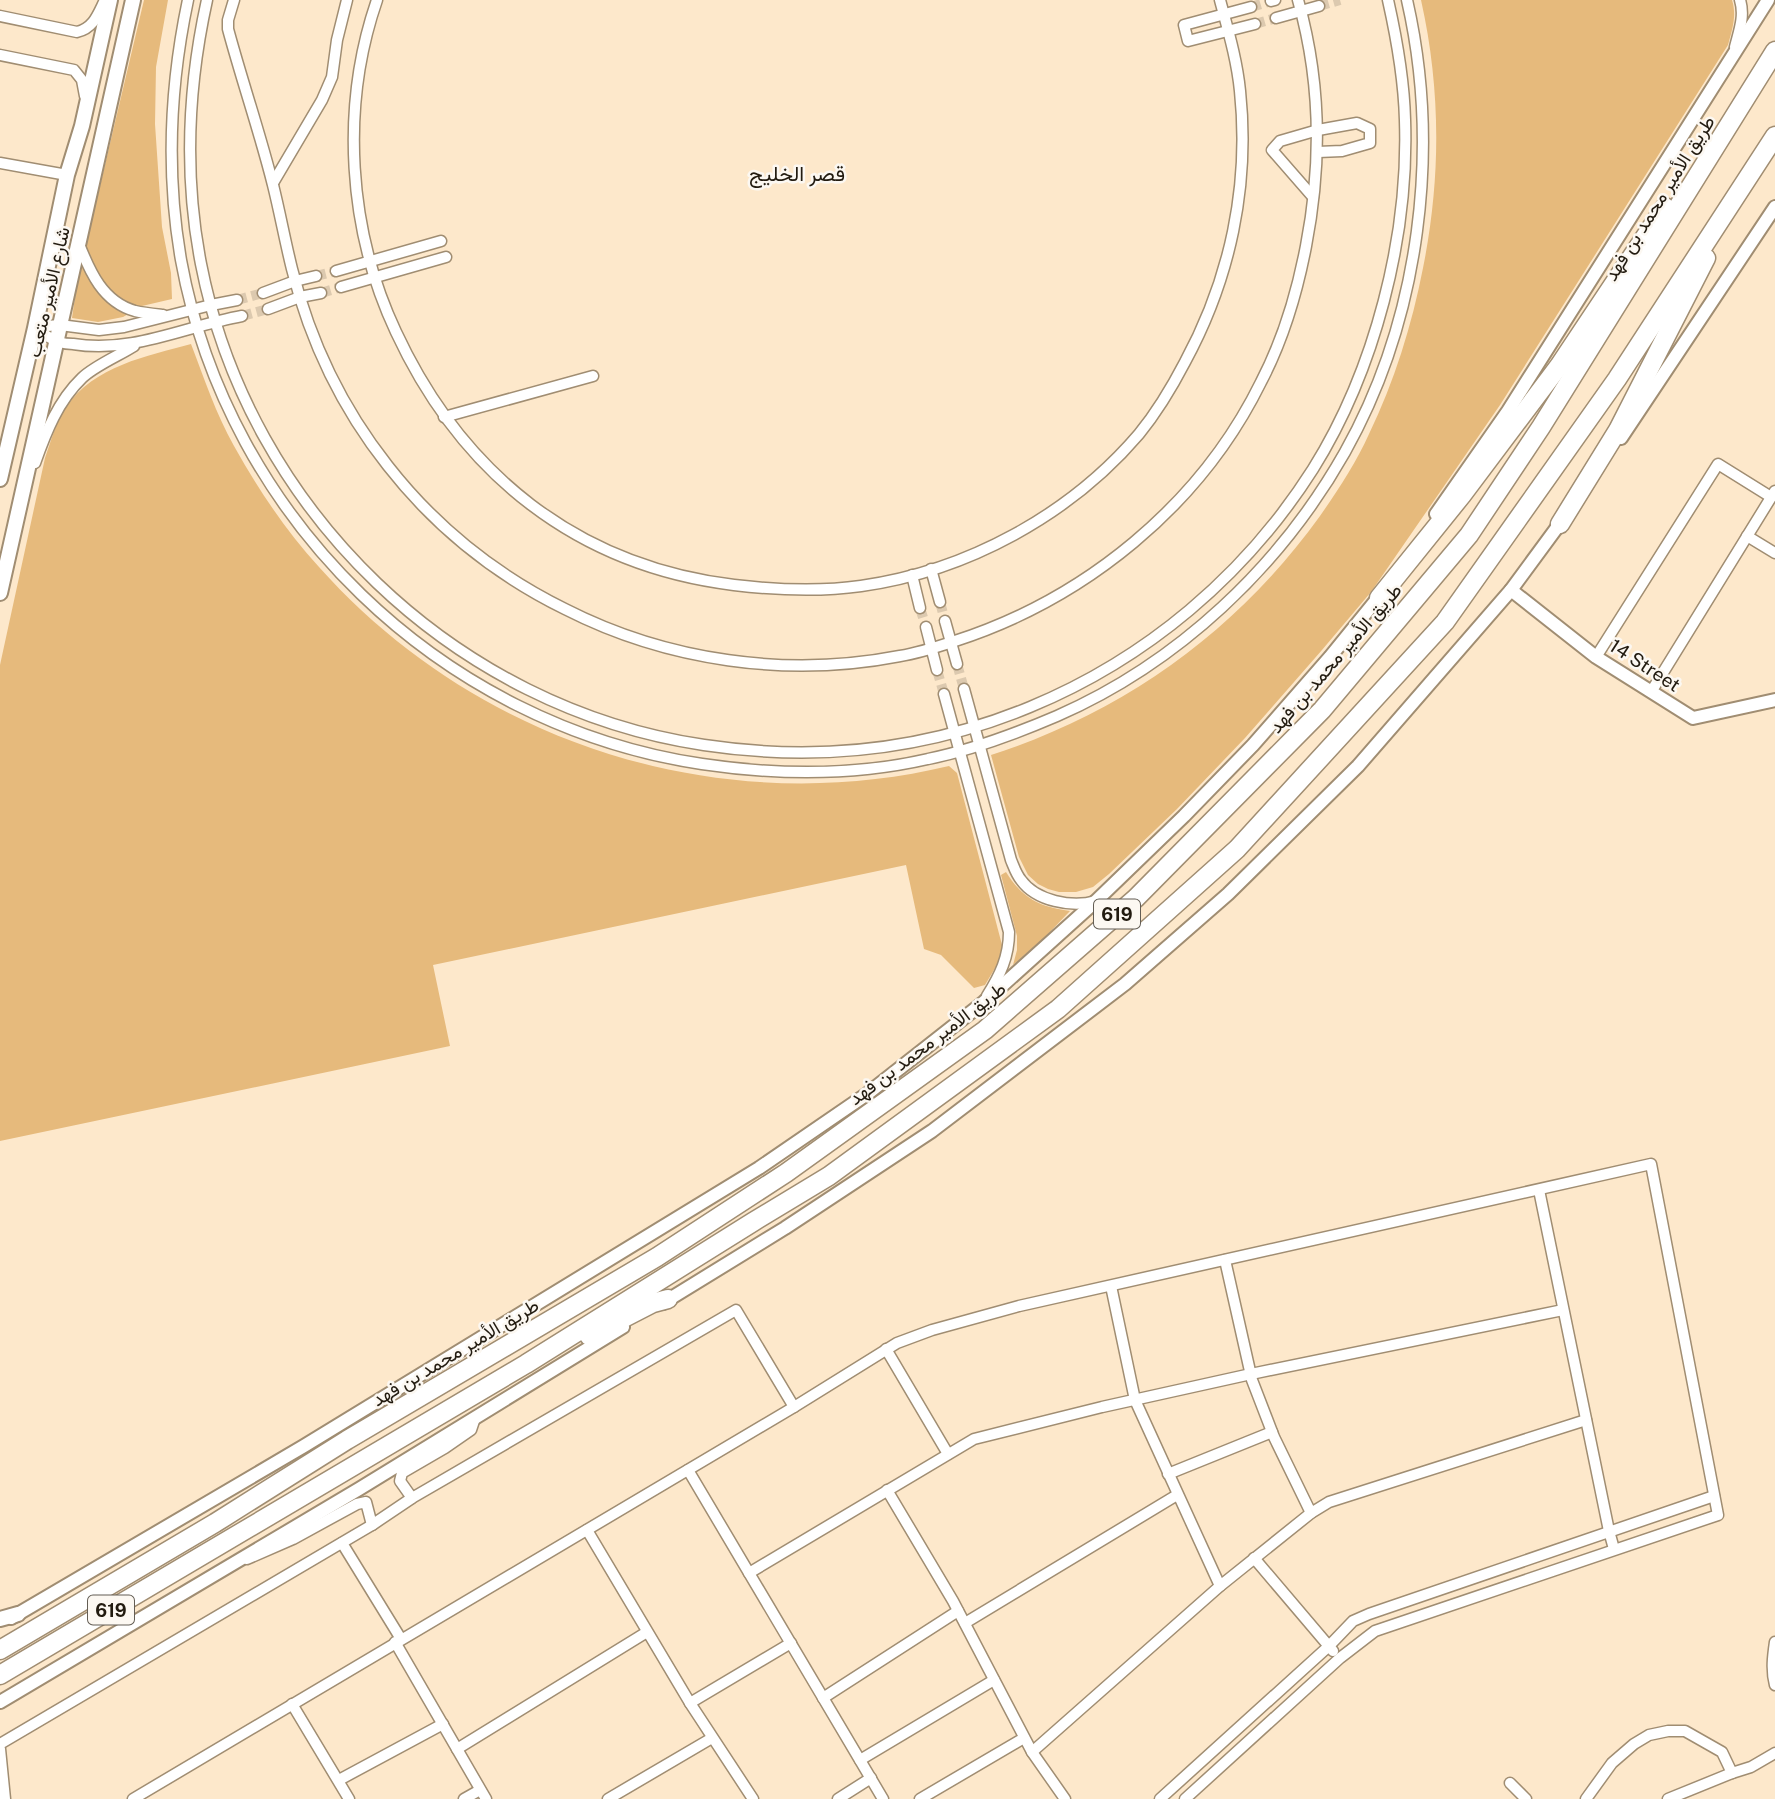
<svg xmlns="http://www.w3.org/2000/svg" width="1775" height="1799" font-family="'Public Sans',Vazirmatn,sans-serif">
<rect width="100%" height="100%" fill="#fde8cb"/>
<g fill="#e6ba7c">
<polygon points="144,0 168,0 156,67 155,124 162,227 171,273 172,299 142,306 123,317 98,322 72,318 77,283"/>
<path d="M1421,0H1732C1737,16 1732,30 1728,45L1500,405L1371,592L1322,650L1245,738L1177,809L1109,874L1093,887L1076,892H1059L1048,889L1038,884L1028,875L1019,857L991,755C1125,712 1238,630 1320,516C1338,490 1356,463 1369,434C1394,382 1412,325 1423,268C1441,179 1441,89 1421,0Z"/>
<path d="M191,344C204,378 216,414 234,446C258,489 286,531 319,567C476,743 719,821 949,766L957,773L1002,945L1001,958L985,985L974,988L941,955L924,949L906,865L433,965L450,1046L0,1141V665L45,458C51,441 56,422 66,407C94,366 147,356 191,344Z"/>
<path d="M1006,872C1022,898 1039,907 1070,911L1045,937L1013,965L1017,950V936L1001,875Z"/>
</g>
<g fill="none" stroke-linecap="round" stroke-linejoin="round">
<g stroke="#dcc9af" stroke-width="10" stroke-dasharray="10 5" stroke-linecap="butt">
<polyline points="1319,6 1340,0"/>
<polyline points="1251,7 1271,1"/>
<polyline points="1255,24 1276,18"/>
<polyline points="316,276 336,271"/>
<polyline points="321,293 341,287"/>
<polyline points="237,300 263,293"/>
<polyline points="242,316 268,309"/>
<polyline points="940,602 945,621"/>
<polyline points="920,608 926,627"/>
<polyline points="957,664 964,689"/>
<polyline points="937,670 944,694"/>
</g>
<defs>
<g id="minor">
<path d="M188,0C170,85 166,174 181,260C228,519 441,725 702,764C776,775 854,776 928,759C972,750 1015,734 1057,716C1178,663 1280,567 1345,452C1420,318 1441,149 1407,0"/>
<path d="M207,0C188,86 184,177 201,264C249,511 455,708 704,745C817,762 924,751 1030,707C1146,659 1245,576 1313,469C1375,370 1409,237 1405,120C1404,80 1397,40 1388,0"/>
<path d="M234,0L228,20V29C242,81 260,133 273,185C280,213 285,241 292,269C310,341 342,408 388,466C435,526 496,575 565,609C667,661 787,678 900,656C919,653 937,647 955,641C1085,599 1200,506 1261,382C1283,340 1297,293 1306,246C1322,164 1321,81 1298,0"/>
<path d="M377,0C340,107 348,230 396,332C462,474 577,566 734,585C776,590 819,592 861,586C967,571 1070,515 1139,434C1157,412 1172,387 1185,362C1230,279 1250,186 1240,91C1237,60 1228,30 1220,0"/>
<polyline points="1271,1 1275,0"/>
<polyline points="1251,7 1184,25 1188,41 1255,24"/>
<path d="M0,16L77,32C94,28 98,14 105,0"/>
<polyline points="1276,18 1319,6"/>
<path d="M1735,47C1739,31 1745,16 1740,0"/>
<polyline points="0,55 74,70 82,80 85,96"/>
<polyline points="0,163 67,175"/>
<polyline points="273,183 322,100 332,77 337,40 347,0"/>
<polyline points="1313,197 1272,150 1280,141 1318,130 1357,123 1370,129 1370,143 1342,151 1318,152"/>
<path d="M79,244C90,272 103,302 135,311C144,313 154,314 163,315"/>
<polyline points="336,271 441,241"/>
<polyline points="341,287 446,257"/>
<polyline points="263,293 295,281 316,276"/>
<polyline points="268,309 300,297 321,293"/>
<polyline points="35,327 60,325 99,330 124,327 211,305 237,300"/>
<path d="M35,328C42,332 50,339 58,342C62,343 68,344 73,344C132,354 186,326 242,316"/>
<polyline points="444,417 593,376"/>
<path d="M35,463C46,432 58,401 82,378C94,366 120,355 134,346"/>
<polyline points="1747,536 1775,553"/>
<polyline points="931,569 940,602"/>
<polyline points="912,575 920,608"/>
<polyline points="945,621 957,664"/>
<polyline points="926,627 937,670"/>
<polyline points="1596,657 1718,464 1771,497"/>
<path d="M964,689L1011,860C1014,867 1016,874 1021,880C1036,901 1072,908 1096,901"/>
<polyline points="1651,692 1775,491"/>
<path d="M944,694L1009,932C1009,957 1000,975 987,996"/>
<polyline points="1539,1190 1609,1531 1614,1549"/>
<polyline points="1225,1260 1252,1380 1274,1437 1311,1513"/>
<polyline points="1111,1286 1135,1400 1220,1586"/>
<polyline points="886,1349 948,1454"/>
<polyline points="688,1470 883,1799"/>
<polyline points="1168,1474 1272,1432"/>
<polyline points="887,1490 953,1601 1032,1752 1065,1799"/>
<polyline points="412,1498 400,1481 402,1473 445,1448 471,1430 475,1418"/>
<polyline points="587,1530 690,1703 753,1799"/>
<polyline points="342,1543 401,1639"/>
<polyline points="1254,1558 1333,1651"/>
<polyline points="247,1559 293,1539 357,1504 366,1502 372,1525"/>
<polyline points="749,1573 974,1439 1102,1407 1251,1374 1563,1310"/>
<polyline points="965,1623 1177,1495"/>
<polyline points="395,1642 486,1799"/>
<path d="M1775,1642C1773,1656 1771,1670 1775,1685"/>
<polyline points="823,1698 958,1611"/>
<polyline points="690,1703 791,1643"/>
<polyline points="292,1704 349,1799"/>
<polyline points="0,1744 372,1525 412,1498 736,1310 794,1407"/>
<polyline points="0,1749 5,1799"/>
<polyline points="457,1749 647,1632"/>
<polyline points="1032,1752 1220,1586 1311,1513 1329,1502 1586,1420"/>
<polyline points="860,1760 994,1680"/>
<polyline points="339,1780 443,1724"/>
<polyline points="1510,1783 1526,1799"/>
<polyline points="133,1799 794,1407 897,1343 932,1330 1019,1306 1651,1164 1718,1515 1375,1631 1340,1658 1185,1799"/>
<polyline points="464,1799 480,1790"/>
<polyline points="608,1799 712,1738"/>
<polyline points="838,1799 871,1778"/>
<polyline points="920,1799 1024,1738"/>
<polyline points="1160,1799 1329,1646 1353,1621 1369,1614 1714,1496"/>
<polyline points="1586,1799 1612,1763 1634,1744 1649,1735 1668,1731 1685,1731 1722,1752 1732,1773 1751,1767 1775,1753"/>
<polyline points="1668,1799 1732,1773"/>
</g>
<g id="secondary">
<polyline points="1621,438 1775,207"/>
<polyline points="1436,514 1508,411 1768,0"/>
<polyline points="1511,590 1596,657 1693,718 1775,700"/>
<polyline points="663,1303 785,1228 932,1131 1125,984 1228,894 1358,766 1511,590 1564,518"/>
<polyline points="11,1618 304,1446 759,1168 867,1094 984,1002 1096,901 1184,816 1253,745 1330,657 1382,593"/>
<polyline points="0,1702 359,1489 623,1327"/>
</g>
<g id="primary">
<polyline points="0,479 35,328 67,175 82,126 110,0"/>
<polyline points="0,593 133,0"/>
<polyline points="0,1619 18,1614"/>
</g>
<g id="motorway">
<polyline points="1560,524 1618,430 1706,258"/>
<polyline points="1379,598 1462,495 1559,366 1665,207"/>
<polyline points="589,1336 653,1303 668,1299"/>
<polyline points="0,1650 215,1523 347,1440 657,1257 786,1173 985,1030 1136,898 1322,710 1469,535 1541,427 1775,51"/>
<polyline points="0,1675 526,1364 753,1222 829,1176 1058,1009 1237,849 1445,622 1617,379 1775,136"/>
</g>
</defs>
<use href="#minor" stroke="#a08d72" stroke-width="13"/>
<use href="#secondary" stroke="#a08d72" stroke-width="16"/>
<use href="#primary" stroke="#a08d72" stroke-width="18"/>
<use href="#motorway" stroke="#a08d72" stroke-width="21"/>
<use href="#minor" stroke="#fff" stroke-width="10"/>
<use href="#secondary" stroke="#fff" stroke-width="12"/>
<use href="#primary" stroke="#fff" stroke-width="14"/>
<use href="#motorway" stroke="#fff" stroke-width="18"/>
</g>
<g text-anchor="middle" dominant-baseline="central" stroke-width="5" stroke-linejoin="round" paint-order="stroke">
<g fill="#fcf8f2" stroke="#635d54" stroke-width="2">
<rect x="1094" y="899.5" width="46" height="29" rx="5"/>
<rect x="88" y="1595.5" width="46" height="29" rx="5"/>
</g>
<g font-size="18" font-weight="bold" fill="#221b10">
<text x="1117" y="914">619</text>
<text x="111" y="1610">619</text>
</g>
<g font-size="19" fill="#221b10" stroke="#fcf8f2">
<text transform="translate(1659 198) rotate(-58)">طريق الأمير محمد بن فهد</text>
<text transform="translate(48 292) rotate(-77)">شارع الأمير متعب</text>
<text transform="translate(1335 658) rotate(-49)">طريق الأمير محمد بن فهد</text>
<text transform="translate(1645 665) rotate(33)">14 Street</text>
<text transform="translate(927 1043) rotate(-37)">طريق الأمير محمد بن فهد</text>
<text transform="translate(455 1352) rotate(-31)">طريق الأمير محمد بن فهد</text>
</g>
<g font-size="21" fill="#221b10" stroke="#fcf8f2">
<text x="797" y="173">قصر الخليج</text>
</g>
</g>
</svg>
